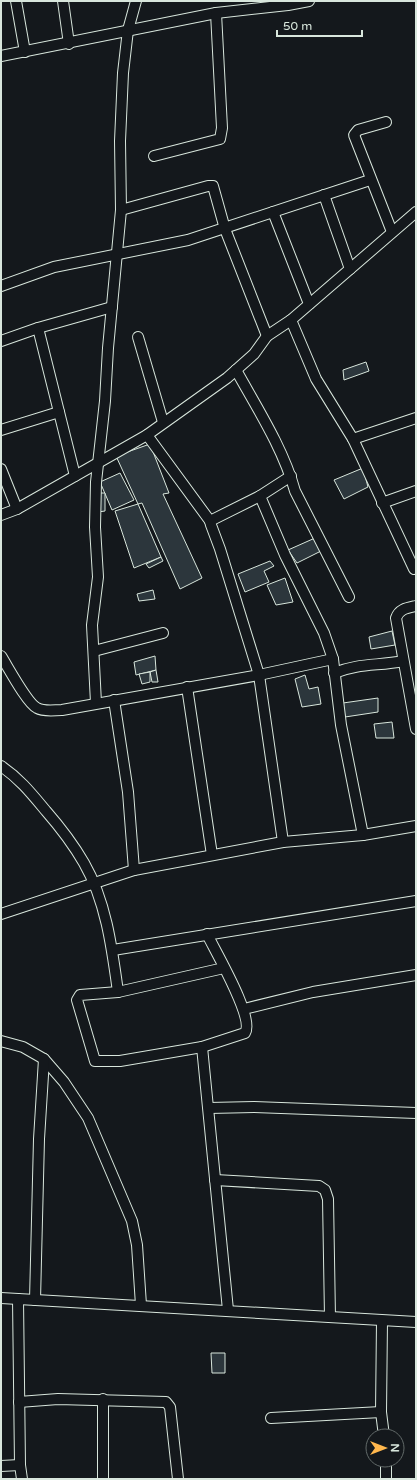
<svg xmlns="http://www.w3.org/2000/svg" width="417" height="1480" font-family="'Varela Round',sans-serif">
<rect width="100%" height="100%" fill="#14181c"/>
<g fill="#2c363c" stroke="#d8e6dc">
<polygon points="366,362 369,371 344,380 343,370"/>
<polygon points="150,444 169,493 163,494 202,578 180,589 142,503 138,504 116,456"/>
<polygon points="363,468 368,487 344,499 334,480"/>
<polygon points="120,473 134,500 112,510 100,482"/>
<polygon points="98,493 105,493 105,511 98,512"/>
<polygon points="138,504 161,557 134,568 115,511"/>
<polygon points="315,538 321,551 297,563 288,550"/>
<polygon points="161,557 163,561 149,568 146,564"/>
<polygon points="270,561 274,566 264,571 269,582 245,592 238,574"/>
<polygon points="285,578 293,602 276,605 267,585"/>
<polygon points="153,590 155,599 139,601 137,594"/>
<polygon points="392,631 395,645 371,649 369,637"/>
<polygon points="155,656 156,670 136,675 134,662"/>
<polygon points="156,670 158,682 152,682 150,672"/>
<polygon points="150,672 150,682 142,684 139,674"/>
<polygon points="305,675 309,689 318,687 321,704 302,707 295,679"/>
<polygon points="378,698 378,712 345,717 343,703"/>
<polygon points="392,722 394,738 376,738 374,724"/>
<polygon points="211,1353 225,1353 225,1373 212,1373"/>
</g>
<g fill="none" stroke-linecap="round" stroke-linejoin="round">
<defs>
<g id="street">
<polyline points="16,1 25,52"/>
<polyline points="63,1 69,44"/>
<polyline points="1,56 216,13 288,5 309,1"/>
<polyline points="386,122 358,130 354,135 392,232"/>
<polyline points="154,156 220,139 222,128 216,13"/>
<polyline points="324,195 350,269"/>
<polyline points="121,210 208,186 213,186 225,229 267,336"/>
<polyline points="273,212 309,304"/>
<polyline points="1,286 54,267 188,240 370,180"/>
<polyline points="291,320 316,379 353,439 414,569"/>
<polyline points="38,328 75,476"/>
<polyline points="138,337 163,422"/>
<polyline points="1,341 38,328 112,307"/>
<path d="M236,370C257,408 283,448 295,491L349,597"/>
<polyline points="1,430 59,412"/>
<polyline points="147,435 210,521"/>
<polyline points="353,439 416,418"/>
<polyline points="1,469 17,509"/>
<polyline points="291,476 260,496 285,555 324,633 333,659 341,725 363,835"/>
<polyline points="260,496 210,521 211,525 220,549 259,675 283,842"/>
<polyline points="382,503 416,491"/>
<polyline points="1,515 17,509 147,435 227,378 254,354 267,336 291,320 416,212"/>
<path d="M416,606C407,608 399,609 396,618L416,729"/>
<polyline points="94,651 163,633"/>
<path d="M1,656C8,667 27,703 37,708C44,712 54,710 62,710L259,675L333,659"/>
<path d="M334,673C359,663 378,666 403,661"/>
<polyline points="187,687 212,855"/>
<polyline points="114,700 128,792 134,870"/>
<polyline points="96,703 92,625 98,577 95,527 96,482 105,401 108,348 121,210 120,141 123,73 128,30 136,1"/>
<path d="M1,766C20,779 31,793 46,811C60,827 73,844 84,863C106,901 112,948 118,992"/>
<polyline points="1,914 134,870 283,842 363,835 416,826"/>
<path d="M207,934C215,951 255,1018 245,1033L202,1047L120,1061H95L77,1000L80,995L118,992L224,968"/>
<polyline points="113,950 416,901"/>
<polyline points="244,1009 313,992 416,975"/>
<polyline points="1,1041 23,1047 44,1059 64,1082 88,1118 132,1221 137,1245 141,1305"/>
<polyline points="202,1047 228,1310"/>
<polyline points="209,1108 254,1107 416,1113"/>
<polyline points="215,1180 319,1186 325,1190 328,1199 330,1317"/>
<polyline points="1,1298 416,1322"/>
<polyline points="18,1299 20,1465 22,1479"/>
<polyline points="35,1300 39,1139 44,1059"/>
<polyline points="382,1321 381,1412 384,1436"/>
<polyline points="19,1402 58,1399 166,1402 170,1407 178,1479"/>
<polyline points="271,1418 381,1412"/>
<polyline points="386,1460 386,1479"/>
<polyline points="1,1466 20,1465"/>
<polyline points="103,1479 103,1399"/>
</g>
</defs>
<use href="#street" stroke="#d8e6dc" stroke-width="12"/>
<use href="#street" stroke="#14181c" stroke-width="10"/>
</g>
<rect width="417" height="1480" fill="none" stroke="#d8e6dc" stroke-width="4"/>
<g transform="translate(385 1448) rotate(90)"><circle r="19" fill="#14181c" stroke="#626a69"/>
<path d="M0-3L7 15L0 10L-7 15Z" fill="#ffb74d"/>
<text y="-6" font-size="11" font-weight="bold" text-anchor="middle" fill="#d8e6dc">N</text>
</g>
<path d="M277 30v6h85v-6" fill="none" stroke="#d8e6dc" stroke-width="2"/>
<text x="283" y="30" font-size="12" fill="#d8e6dc" stroke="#14181c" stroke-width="3" paint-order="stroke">50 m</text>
</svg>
